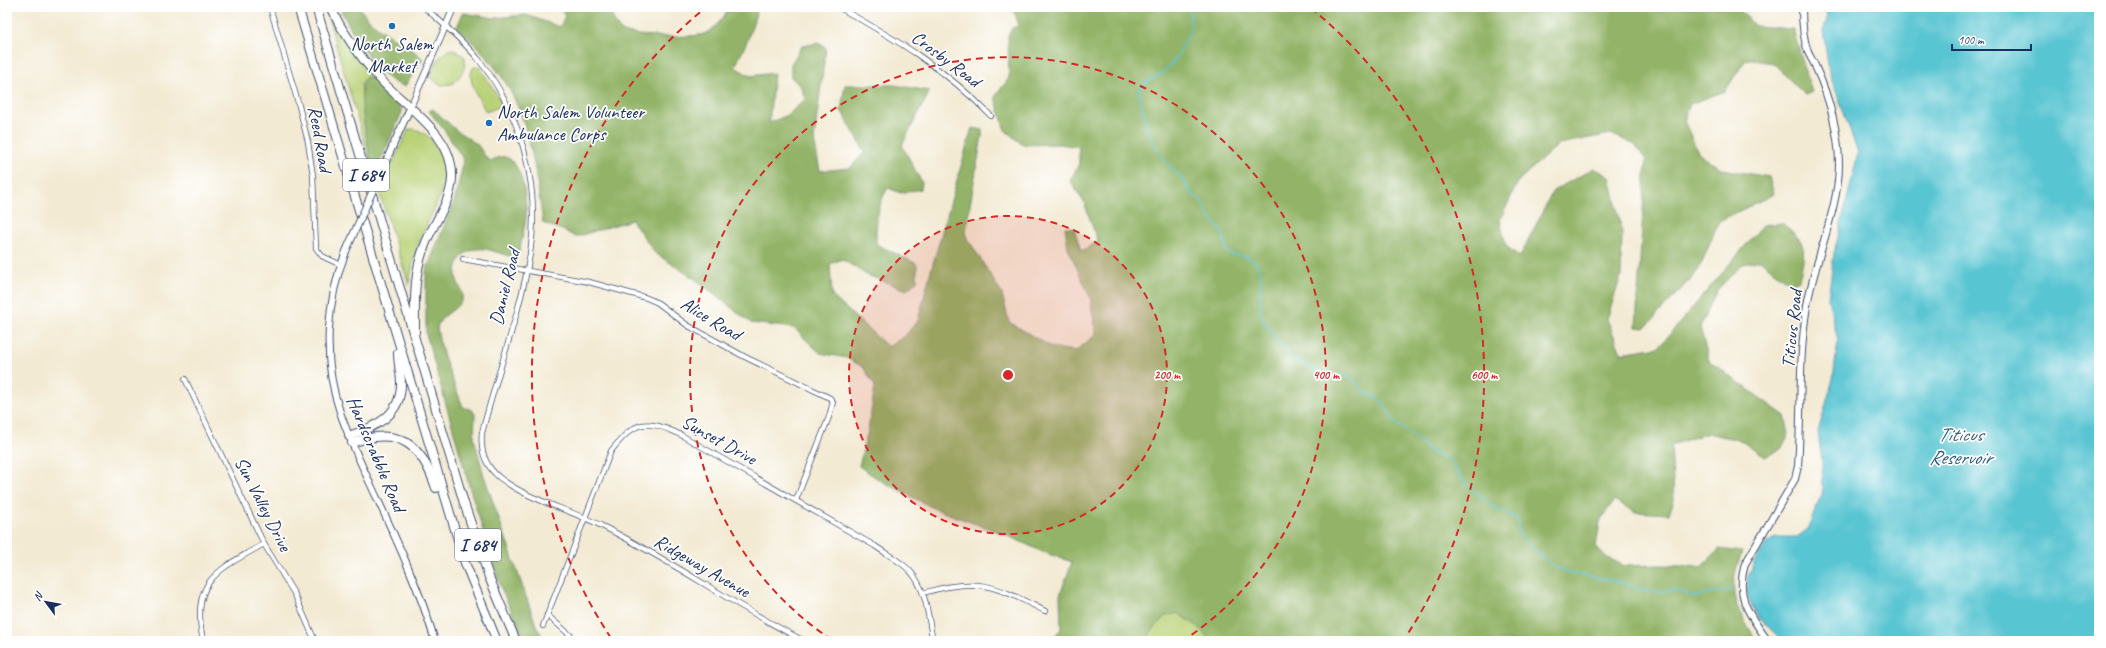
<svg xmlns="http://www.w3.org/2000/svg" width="2106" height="648" font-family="Caveat,sans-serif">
<rect width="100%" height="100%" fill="#fff"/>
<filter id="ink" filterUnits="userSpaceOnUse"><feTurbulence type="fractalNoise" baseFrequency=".025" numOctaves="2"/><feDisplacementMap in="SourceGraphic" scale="8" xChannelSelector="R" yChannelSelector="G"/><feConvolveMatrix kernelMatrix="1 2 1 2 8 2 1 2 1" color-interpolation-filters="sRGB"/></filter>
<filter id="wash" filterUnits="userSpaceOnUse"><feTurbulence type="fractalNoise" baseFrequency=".012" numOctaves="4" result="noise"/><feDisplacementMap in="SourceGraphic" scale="16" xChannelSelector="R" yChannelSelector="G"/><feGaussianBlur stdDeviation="0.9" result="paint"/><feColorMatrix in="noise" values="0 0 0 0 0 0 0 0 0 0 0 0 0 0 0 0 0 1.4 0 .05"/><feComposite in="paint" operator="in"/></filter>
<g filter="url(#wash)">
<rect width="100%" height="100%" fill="#f3ead3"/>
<g fill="#bad277" stroke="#6a806a">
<path d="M325,7H328C342,35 358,60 378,83L369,77L361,83L364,124L374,175Z"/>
<path d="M453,49L465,57C466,70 461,76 452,84L441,85L430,78C434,66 439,52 453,49Z"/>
<path d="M474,67H480L503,105L486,112C481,101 464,78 474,67Z"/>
<path d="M411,129C420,129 429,136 434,143C457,173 437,202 424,231C416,248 412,266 409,285L379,192L408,130Z"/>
<polygon points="1158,599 1247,641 1140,641"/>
</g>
<g fill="#93b468" stroke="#577263">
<path d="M339,7H359C377,35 401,37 423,59L405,86C379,83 350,28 339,7Z"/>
<path d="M560,7H616L611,12C613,19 616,28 624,32C634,37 693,38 704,34C714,30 725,17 729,7H758L748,39L735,67L750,76L774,73L769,123L788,115L805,99L801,87L791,77V64L802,46L818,43L826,48L814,139L820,171L850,168L865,152L841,110L845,85H894L930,91L902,145L922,183L921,189L901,193L888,188C877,203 876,226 876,244L917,264V281L907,290L867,275L842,259L830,264L832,296L888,347L905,336L918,320L930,274L972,128L983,130L965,234L1002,294L1009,322L1053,348L1075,351L1096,335L1090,297L1068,248L1065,227L1074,228L1081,251L1098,242L1084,202L1070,181L1079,164V147L1059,144L1023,145L1005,130L995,97L1009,78L1008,36L1012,28L1019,26L1013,7H1737L1755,26L1793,29L1812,92L1805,95L1773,63L1746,59L1725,91L1690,104L1684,121L1699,154L1722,169L1769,177L1774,194L1719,221L1698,271L1645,328L1636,327L1646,160L1635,145L1611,134L1559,144L1519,180L1500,220L1506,246L1520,257L1553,191L1594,168L1610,177L1622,231L1621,276L1607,319L1621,353L1659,347L1763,225L1782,223C1808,244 1806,248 1799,280L1790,284L1760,260L1743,264L1717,290L1700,327L1709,361L1785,416L1789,434L1781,449L1765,457L1743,441L1708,433L1671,445L1674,500L1669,514L1635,512L1614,500L1600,522L1596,546L1606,557L1625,566L1660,565L1701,567L1719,549L1742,552C1732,579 1729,594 1744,620C1748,628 1753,632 1755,641H1684L1679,639L1677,641H1211L1196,625L1178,613L1165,616L1151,632L1146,641H1050L1061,629L1060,595L1072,562L1043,552L1006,535L935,509L878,479L859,466L868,431L875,386L863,367L847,358L820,353L794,328L751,323L695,279L655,253L632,220L575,237L565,231L543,223C535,168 530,110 493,65C483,51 469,40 457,27L463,13L494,18L526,15L560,27L565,16Z"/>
<path d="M366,77C377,78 400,101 402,112L374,175C371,155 354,92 366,77Z"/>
<path d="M433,109L457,131L477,144L487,159L491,161C520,141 527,197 526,216C525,228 521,241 519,253L511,256C503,255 497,252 490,250C471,245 455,256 456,276C457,284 464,291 462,300C456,310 444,314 438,324C433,335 458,393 463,407L472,410L475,414L474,438L484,476L537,628L546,641H525L501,588L470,489L426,334V271L455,199L464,160L444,130L429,111Z"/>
</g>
<polygon fill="#59c5d2" stroke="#3a7a98" points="1826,7 2099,7 2099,641 1783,641 1760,619 1751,604 1747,594 1748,577 1755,560 1767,543 1776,537 1797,537 1808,529 1823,489 1822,461 1818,432 1833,379 1838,341 1828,299 1834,253 1858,153 1829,72 1823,30 1827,21"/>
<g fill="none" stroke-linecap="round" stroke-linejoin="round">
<polyline stroke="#59c5d2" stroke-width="1.5" points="1190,7 1191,29 1177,58 1164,72 1145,83 1138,91 1147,127 1160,156 1181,177 1193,195 1202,201 1210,218 1222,231 1227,252 1233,255 1245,256 1255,261 1261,274 1260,310 1264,322 1292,358 1326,375 1343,375 1353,379 1366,393 1376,397 1384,404 1394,422 1417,438 1431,452 1450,460 1463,481 1493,507 1515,517 1518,520 1518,533 1543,558 1561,570 1575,574 1612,580 1650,592 1677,590 1695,597 1732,589"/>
</g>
</g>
<g filter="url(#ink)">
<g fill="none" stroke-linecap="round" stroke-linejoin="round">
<defs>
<g id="minor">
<polyline points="270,7 299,106 308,142 313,176 316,248 322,256 341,265"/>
<path d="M424,7C443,24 463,40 479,60C521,112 541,187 530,254C520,314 497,373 482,433C480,451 485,466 500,478C530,501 569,509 602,526C671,560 735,606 804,641"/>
<path d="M838,7C894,38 946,69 991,116"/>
<polyline points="463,259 589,282 647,298 658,303 687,325 745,357 830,398 833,402 829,417 796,500"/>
<polyline points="185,379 264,544 295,595 315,641"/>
<path d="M923,593C979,576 995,586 1045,611"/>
<polyline points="547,615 577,641"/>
<path d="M543,626L611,451C636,420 645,418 681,435L875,546C886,554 901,561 910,571C927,589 928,618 933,641"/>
<path d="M203,641C191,580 216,571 264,544"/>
</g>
<polyline id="tertiary" points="410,108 454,7"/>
<g id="secondary">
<polyline points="385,163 410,108"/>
<path d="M347,249C326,300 322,359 340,412C350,442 364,470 377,498C399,545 420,591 435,641"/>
<path d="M1768,641C1749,614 1735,598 1745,564L1795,479L1798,466C1802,412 1798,359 1807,306C1814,262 1839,208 1839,165C1839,133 1829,97 1816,68C1814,62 1810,57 1808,52C1803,38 1802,22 1802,7"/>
</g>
<g id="motorway">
<polyline points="298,7 465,563 497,641"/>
<polyline points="316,7 464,503 489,577 516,641"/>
<path d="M330,7C343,33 360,57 380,79C406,108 454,134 452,178C451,203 433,223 425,245C413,274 415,302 415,332"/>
<path d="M349,436C375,427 401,416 401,384C401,373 398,364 398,353"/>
<path d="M352,443C399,425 422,445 436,488"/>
</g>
</defs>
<use href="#minor" stroke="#3b4b70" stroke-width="6"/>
<use href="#tertiary" stroke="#3b4b70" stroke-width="7"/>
<use href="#secondary" stroke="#3b4b70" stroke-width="8"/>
<use href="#motorway" stroke="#3b4b70" stroke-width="10"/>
<use href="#minor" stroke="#fff" stroke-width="4.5"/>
<use href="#tertiary" stroke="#fff" stroke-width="5.5"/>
<use href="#secondary" stroke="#fff" stroke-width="6"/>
<use href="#motorway" stroke="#fff" stroke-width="8"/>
<defs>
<polyline id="secondary-bridge" points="347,249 385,163"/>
</defs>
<use href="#secondary-bridge" stroke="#3b4b70" stroke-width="8" stroke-linecap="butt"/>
<use href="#secondary-bridge" stroke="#fff" stroke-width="6"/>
</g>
</g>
<circle cx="1008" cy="375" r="159" fill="#d62828" fill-opacity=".12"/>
<g fill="none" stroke="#d62828" stroke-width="2" stroke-dasharray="7 5">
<circle cx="1008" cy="375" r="159"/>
<path d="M832 640A318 318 0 1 1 1184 640"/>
<path d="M611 638A476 476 0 0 1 705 8M1311 8A476 476 0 0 1 1405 638"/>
</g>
<g fill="#1f6fb2" stroke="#fff" stroke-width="1.5">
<circle cx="392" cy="26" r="4"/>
<circle cx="489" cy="123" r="4"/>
</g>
<g text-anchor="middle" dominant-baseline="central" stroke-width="3.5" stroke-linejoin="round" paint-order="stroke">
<g fill="#fff" stroke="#5f6d8e" stroke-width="1">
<rect x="343" y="159" width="46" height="32" rx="3"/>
<rect x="455" y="529" width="46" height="32" rx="3"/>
</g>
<g font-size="18" font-weight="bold" fill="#1b2f5e">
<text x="366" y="175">I 684</text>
<text x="478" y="545">I 684</text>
</g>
<g font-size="19" fill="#1b2f5e" stroke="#fff">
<text x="392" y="44">North Salem<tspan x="392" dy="22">Market</tspan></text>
<text x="497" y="112" text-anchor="start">North Salem Volunteer<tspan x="497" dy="22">Ambulance Corps</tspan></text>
</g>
<g font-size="19" fill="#1b2f5e" stroke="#fff">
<text transform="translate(946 59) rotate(37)">Crosby Road</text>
<text transform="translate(320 139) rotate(80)">Reed Road</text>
<text transform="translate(505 287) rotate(-76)">Daniel Road</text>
<text transform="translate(711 319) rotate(31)">Alice Road</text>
<text transform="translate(1792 329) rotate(-84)">Titicus Road</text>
<text transform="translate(719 440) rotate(29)">Sunset Drive</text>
<text transform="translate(376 454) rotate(67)">Hardscrabble Road</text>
<text transform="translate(263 504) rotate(63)">Sun Valley Drive</text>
<text transform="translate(702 566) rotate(30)">Ridgeway Avenue</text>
</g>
<g font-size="20" font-style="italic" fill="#2e5c81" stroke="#fff">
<text x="1960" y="434">Titicus<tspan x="1960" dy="23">Reservoir</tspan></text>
</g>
</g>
<circle cx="1008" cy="375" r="6" fill="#d62828" stroke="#fff" stroke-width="2"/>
<g font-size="12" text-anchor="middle" font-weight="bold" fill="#d62828" stroke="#fff" stroke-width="3.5" stroke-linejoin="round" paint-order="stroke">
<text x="1167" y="379">200 m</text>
<text x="1326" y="379">400 m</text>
<text x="1484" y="379">600 m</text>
</g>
<rect width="2106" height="648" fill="none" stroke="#fff" stroke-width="24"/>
<g transform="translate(46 602) rotate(302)" stroke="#ffffff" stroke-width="3" paint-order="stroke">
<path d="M0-3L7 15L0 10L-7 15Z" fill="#1b2f5e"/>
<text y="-6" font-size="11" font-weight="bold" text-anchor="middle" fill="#1b2f5e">N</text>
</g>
<path d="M1952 44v6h79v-6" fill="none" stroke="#1b2f5e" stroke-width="2"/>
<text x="1958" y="44" font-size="12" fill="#1b2f5e" stroke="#ffffff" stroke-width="3" paint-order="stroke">100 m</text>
</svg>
